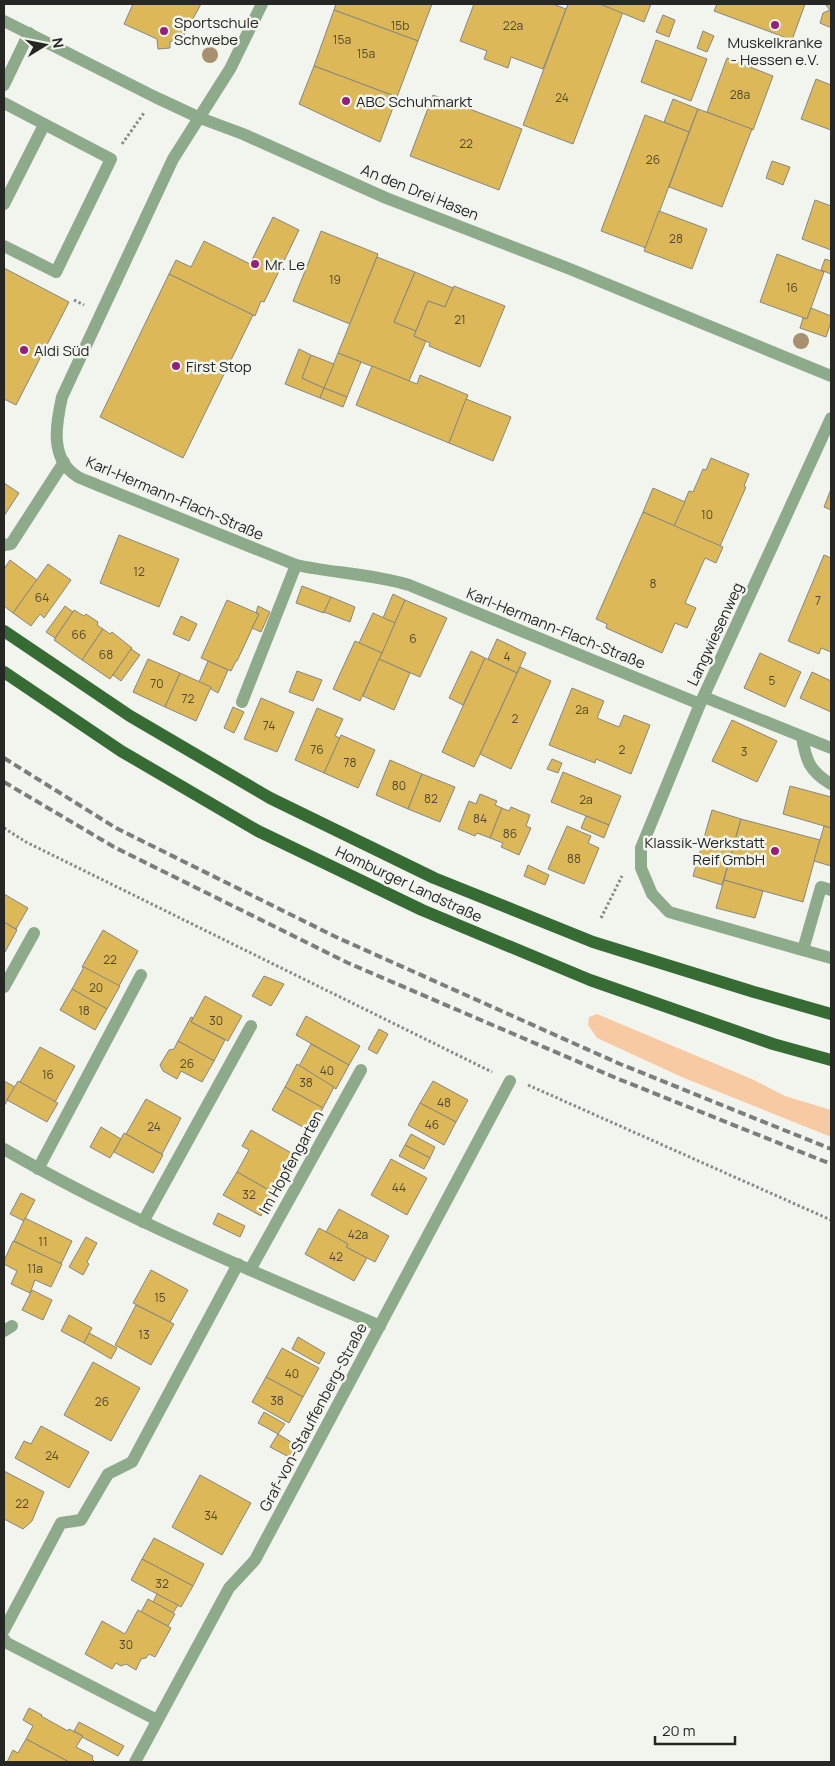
<svg xmlns="http://www.w3.org/2000/svg" width="835" height="1766" font-family="Manrope,sans-serif">
<rect width="100%" height="100%" fill="#f2f4ee"/>
<polygon fill="#f8caa3" points="597,1014 754,1080 785,1096 831,1110 831,1137 684,1078 597,1038 588,1025 589,1017"/>
<g fill="#dcb859" stroke="#888681">
<polygon points="133,4 201,4 184,35 170,42 170,48 158,49 157,39 124,24"/>
<polygon points="336,4 432,4 418,41 334,10"/>
<polygon points="474,4 553,4 566,9 543,69 511,57 508,68 484,59 487,51 460,41"/>
<polygon points="568,4 600,4 623,12 573,144 523,125"/>
<polygon points="600,4 651,4 644,22"/>
<polygon points="717,4 805,4 792,40 714,11"/>
<polygon points="825,4 831,4 831,27 829,27 820,23 823,13 830,10"/>
<polygon points="334,10 418,41 397,97 314,66"/>
<polygon points="663,15 675,20 669,37 656,32"/>
<polygon points="703,31 714,36 707,52 697,48"/>
<polygon points="656,40 707,59 691,101 641,82"/>
<polygon points="727,58 773,76 753,130 707,112"/>
<polygon points="314,66 397,97 380,142 299,104"/>
<polygon points="816,79 831,85 831,130 801,119"/>
<polygon points="433,95 522,129 499,190 410,156"/>
<polygon points="673,99 698,109 689,132 664,122"/>
<polygon points="698,109 752,129 722,207 669,187"/>
<polygon points="645,115 689,132 646,248 601,231"/>
<polygon points="772,161 790,167 783,185 766,178"/>
<polygon points="815,200 831,206 831,250 802,239"/>
<polygon points="659,211 707,229 692,269 644,251"/>
<polygon points="273,217 299,230 264,302 261,301 255,316 169,274 176,260 191,267 204,241 250,264"/>
<polygon points="321,231 378,254 350,324 293,301"/>
<polygon points="777,254 824,272 807,319 760,302"/>
<polygon points="377,257 415,272 394,322 416,331 414,336 426,341 409,381 338,353"/>
<polygon points="825,259 831,261 831,274 821,270"/>
<polygon points="4,268 69,302 16,405 4,399"/>
<polygon points="415,272 453,288 445,307 428,301 416,331 394,322"/>
<polygon points="169,274 253,315 183,458 100,417"/>
<polygon points="454,286 505,306 480,367 429,346 430,343 414,336 428,301 445,307"/>
<polygon points="811,308 831,316 831,322 826,337 800,328 803,318 807,319"/>
<polygon points="299,349 311,355 302,378 324,388 320,398 285,384"/>
<polygon points="338,353 361,362 347,397 324,388"/>
<polygon points="311,355 334,364 324,388 302,378"/>
<polygon points="372,366 417,384 420,375 468,395 449,443 356,405"/>
<polygon points="324,388 347,397 343,407 320,398"/>
<polygon points="466,399 511,417 493,461 449,443"/>
<polygon points="711,458 749,474 744,486 746,487 720,546 674,526 689,491 693,492 703,469 706,470"/>
<polygon points="4,483 19,493 4,516"/>
<polygon points="653,488 685,502 674,526 643,512"/>
<polygon points="831,489 831,510 824,507"/>
<polygon points="643,512 723,547 716,563 705,558 685,603 696,608 687,628 675,623 662,653 606,628 607,624 596,619"/>
<polygon points="119,535 179,559 159,607 100,583"/>
<polygon points="824,555 831,558 831,652 821,648 819,654 788,641"/>
<polygon points="10,560 37,580 13,613 4,606 4,569"/>
<polygon points="48,564 71,580 44,618 40,614 31,626 13,613"/>
<polygon points="302,586 331,597 324,613 296,603"/>
<polygon points="393,594 405,600 395,623 383,618"/>
<polygon points="331,597 355,607 350,622 324,612"/>
<polygon points="227,600 259,614 237,661 236,661 231,671 201,658"/>
<polygon points="405,600 447,618 420,677 379,659"/>
<polygon points="65,606 73,612 55,638 46,632"/>
<polygon points="258,606 270,612 261,632 252,628 259,614 256,613"/>
<polygon points="74,610 84,616 86,614 98,622 97,625 103,629 82,660 54,640"/>
<polygon points="373,613 395,623 382,653 359,643"/>
<polygon points="181,616 197,624 189,641 173,634"/>
<polygon points="103,629 110,634 112,632 132,648 110,679 82,660"/>
<polygon points="497,639 526,653 517,673 488,659"/>
<polygon points="355,641 382,653 360,701 333,689"/>
<polygon points="131,649 140,655 121,681 113,675"/>
<polygon points="471,651 485,658 463,705 449,698"/>
<polygon points="760,653 801,672 785,707 744,688"/>
<polygon points="485,658 517,673 474,767 442,752"/>
<polygon points="148,659 180,673 165,707 133,692"/>
<polygon points="379,659 410,673 394,710 363,696"/>
<polygon points="208,661 228,670 218,693 199,682"/>
<polygon points="520,667 551,681 511,769 480,754"/>
<polygon points="297,671 322,680 313,701 289,692"/>
<polygon points="812,672 831,681 831,712 800,698"/>
<polygon points="180,673 211,687 196,721 165,707"/>
<polygon points="572,688 604,701 597,718 619,727 624,715 650,725 631,774 596,759 595,763 549,745"/>
<polygon points="261,698 294,712 277,752 244,739"/>
<polygon points="233,707 244,712 234,733 224,728"/>
<polygon points="317,708 343,719 335,736 340,738 324,773 295,760"/>
<polygon points="732,720 777,741 757,782 712,761"/>
<polygon points="341,735 375,750 358,788 324,773"/>
<polygon points="552,759 562,763 558,773 547,769"/>
<polygon points="390,760 422,774 408,809 376,795"/>
<polygon points="563,772 621,796 609,825 551,802"/>
<polygon points="422,774 455,787 440,822 408,809"/>
<polygon points="790,786 831,797 831,828 783,814"/>
<polygon points="480,794 497,801 495,805 502,808 490,838 477,833 475,836 458,829 469,801 476,804"/>
<polygon points="511,807 530,815 526,826 531,828 519,855 501,847 503,843 490,838 502,808 509,811"/>
<polygon points="712,810 741,819 722,885 693,876"/>
<polygon points="586,816 609,825 604,838 581,828"/>
<polygon points="741,819 820,840 803,902 724,880"/>
<polygon points="567,826 591,836 588,843 599,848 584,884 548,869"/>
<polygon points="824,826 831,828 831,866 814,861"/>
<polygon points="528,865 549,875 545,885 524,876"/>
<polygon points="724,880 763,891 755,918 716,908"/>
<polygon points="4,894 28,908 16,929 4,922"/>
<polygon points="4,922 17,930 5,952 4,951"/>
<polygon points="103,930 138,951 119,986 82,967"/>
<polygon points="84,967 120,986 107,1009 72,989"/>
<polygon points="264,976 284,984 271,1006 252,996"/>
<polygon points="72,989 107,1009 95,1030 60,1010"/>
<polygon points="205,996 242,1016 228,1041 191,1022"/>
<polygon points="306,1016 360,1046 349,1065 296,1035"/>
<polygon points="191,1017 193,1018 191,1022 225,1040 214,1061 178,1041"/>
<polygon points="379,1029 388,1034 377,1054 368,1049"/>
<polygon points="178,1041 214,1061 202,1082 181,1071 177,1079 163,1071 160,1065 169,1050 174,1049"/>
<polygon points="311,1044 349,1065 336,1089 299,1066"/>
<polygon points="40,1047 75,1066 55,1102 20,1082"/>
<polygon points="297,1064 334,1087 323,1108 285,1087"/>
<polygon points="4,1081 15,1087 4,1106"/>
<polygon points="18,1081 58,1103 47,1122 7,1100"/>
<polygon points="433,1081 468,1100 456,1122 420,1103"/>
<polygon points="285,1087 323,1108 310,1131 272,1110"/>
<polygon points="146,1099 181,1118 162,1154 126,1134"/>
<polygon points="420,1103 456,1122 444,1145 408,1125"/>
<polygon points="101,1127 121,1139 110,1158 90,1147"/>
<polygon points="251,1130 295,1155 274,1193 237,1172 249,1150 242,1146"/>
<polygon points="124,1133 163,1155 153,1173 114,1152"/>
<polygon points="411,1134 435,1147 430,1158 405,1145"/>
<polygon points="405,1145 430,1158 424,1169 399,1156"/>
<polygon points="391,1159 427,1178 407,1215 371,1195"/>
<polygon points="237,1172 274,1193 261,1216 223,1195"/>
<polygon points="21,1193 35,1200 24,1221 10,1214"/>
<polygon points="339,1209 389,1236 375,1262 346,1247 348,1244 326,1232"/>
<polygon points="218,1213 245,1226 240,1237 213,1224"/>
<polygon points="25,1218 72,1241 61,1264 14,1241"/>
<polygon points="319,1228 348,1244 346,1247 367,1258 354,1281 305,1254"/>
<polygon points="86,1237 97,1243 87,1262 89,1264 83,1275 69,1267"/>
<polygon points="13,1241 62,1264 51,1287 35,1280 30,1293 11,1284 17,1271 4,1264 4,1261"/>
<polygon points="151,1270 188,1290 170,1322 133,1303"/>
<polygon points="32,1290 52,1300 43,1320 22,1310"/>
<polygon points="136,1305 174,1324 151,1365 115,1345"/>
<polygon points="69,1315 92,1328 84,1343 61,1331"/>
<polygon points="89,1333 117,1348 111,1359 84,1343"/>
<polygon points="298,1337 325,1353 319,1364 292,1349"/>
<polygon points="282,1348 319,1368 303,1397 266,1377"/>
<polygon points="93,1362 140,1388 111,1441 64,1415"/>
<polygon points="266,1377 303,1397 289,1423 252,1402"/>
<polygon points="264,1412 285,1424 278,1434 258,1423"/>
<polygon points="41,1426 89,1452 69,1488 15,1458 24,1441 31,1444"/>
<polygon points="278,1434 296,1445 289,1457 270,1447"/>
<polygon points="4,1471 44,1492 32,1521 23,1529 4,1519"/>
<polygon points="200,1475 251,1503 222,1555 172,1527"/>
<polygon points="154,1538 204,1564 193,1586 142,1559"/>
<polygon points="142,1559 193,1586 181,1607 131,1580"/>
<polygon points="157,1594 178,1605 173,1613 153,1602"/>
<polygon points="148,1599 175,1614 168,1626 141,1612"/>
<polygon points="138,1610 171,1628 155,1657 149,1654 146,1658 141,1659 136,1670 126,1664 121,1666 116,1663 112,1669 85,1654 102,1621 125,1634"/>
<polygon points="29,1708 42,1715 41,1716 68,1731 69,1729 83,1736 76,1747 93,1756 92,1759 95,1762 69,1762 26,1739 33,1726 23,1720"/>
<polygon points="79,1722 124,1746 118,1756 82,1737 83,1736 74,1731"/>
<polygon points="26,1739 69,1762 7,1762 13,1750 18,1753"/>
</g>
<g fill="none" stroke-linecap="round" stroke-linejoin="round">
<g stroke="#898a86" stroke-width="3" stroke-dasharray="2.5 2.5" stroke-linecap="butt">
<polyline points="122,144 144,113"/>
<polyline points="74,300 84,305"/>
<polyline points="4,828 26,842 492,1072"/>
<polyline points="601,918 622,876"/>
<polyline points="528,1085 831,1220"/>
</g>
<g stroke="#8daa8b" stroke-width="12">
<path d="M262,4L230,69L173,159L62,397C56,424 49,459 78,477C84,480 91,482 97,485L296,565C333,573 372,574 409,585L700,704"/>
<polyline points="4,21 155,97 200,118 243,134 386,198 570,269 831,376"/>
<polyline points="4,85 29,33"/>
<polyline points="4,103 111,159 56,272 4,246"/>
<polyline points="4,204 44,125"/>
<polyline points="831,418 700,704 641,848 641,868 652,894 669,912 831,958"/>
<polyline points="4,545 11,544 64,462"/>
<polyline points="704,697 831,748"/>
<polyline points="242,702 296,565"/>
<path d="M802,737C806,760 809,771 831,784"/>
<polyline points="803,950 821,887 831,890"/>
<polyline points="4,987 34,933"/>
<path d="M4,1149C124,1219 253,1271 380,1326"/>
<polyline points="38,1169 141,975"/>
<polyline points="143,1222 251,1026"/>
<polyline points="250,1270 361,1070"/>
<polyline points="4,1331 12,1326"/>
<polyline points="4,1630 61,1523 81,1520 108,1474 132,1462 238,1264"/>
<polyline points="4,1639 7,1643 157,1720"/>
<polyline points="135,1762 229,1588 255,1560 510,1081"/>
</g>
<g stroke="#366b34" stroke-width="12">
<polyline points="4,631 130,716 270,798 434,878 593,942 754,992 831,1014"/>
<polyline points="4,672 121,751 258,831 422,910 590,980 773,1044 831,1060"/>
</g>
<g stroke="#7d7e7a" stroke-width="4" stroke-dasharray="8 4" stroke-linecap="butt">
<polyline points="4,758 116,828 336,937 620,1064 831,1149"/>
<polyline points="4,782 114,847 348,963 616,1078 831,1164"/>
</g>
</g>
<g fill="#a88f6f">
<circle cx="210" cy="55" r="8"/>
<circle cx="801" cy="341" r="8"/>
</g>
<g fill="#961f7b" stroke="#f2f4ee" stroke-width="2">
<circle cx="775" cy="25" r="5"/>
<circle cx="164" cy="31" r="5"/>
<circle cx="346" cy="101" r="5"/>
<circle cx="255" cy="264" r="5"/>
<circle cx="24" cy="350" r="5"/>
<circle cx="176" cy="366" r="5"/>
<circle cx="775" cy="851" r="5"/>
</g>
<g text-anchor="middle" dominant-baseline="central" stroke-width="5" stroke-linejoin="round" paint-order="stroke">
<g font-size="12" fill="#544a31">
<text x="400" y="25">15b</text>
<text x="513" y="25">22a</text>
<text x="342" y="39">15a</text>
<text x="366" y="53">15a</text>
<text x="740" y="94">28a</text>
<text x="562" y="97">24</text>
<text x="466" y="143">22</text>
<text x="653" y="159">26</text>
<text x="676" y="238">28</text>
<text x="335" y="279">19</text>
<text x="792" y="287">16</text>
<text x="460" y="319">21</text>
<text x="707" y="514">10</text>
<text x="139" y="571">12</text>
<text x="653" y="583">8</text>
<text x="42" y="597">64</text>
<text x="818" y="600">7</text>
<text x="79" y="634">66</text>
<text x="413" y="638">6</text>
<text x="106" y="654">68</text>
<text x="507" y="656">4</text>
<text x="772" y="680">5</text>
<text x="157" y="683">70</text>
<text x="188" y="698">72</text>
<text x="582" y="709">2a</text>
<text x="515" y="718">2</text>
<text x="269" y="725">74</text>
<text x="317" y="749">76</text>
<text x="622" y="749">2</text>
<text x="744" y="751">3</text>
<text x="350" y="762">78</text>
<text x="399" y="785">80</text>
<text x="431" y="798">82</text>
<text x="586" y="799">2a</text>
<text x="480" y="818">84</text>
<text x="510" y="833">86</text>
<text x="574" y="858">88</text>
<text x="110" y="959">22</text>
<text x="96" y="987">20</text>
<text x="84" y="1010">18</text>
<text x="216" y="1020">30</text>
<text x="187" y="1063">26</text>
<text x="327" y="1070">40</text>
<text x="48" y="1074">16</text>
<text x="306" y="1082">38</text>
<text x="444" y="1102">48</text>
<text x="432" y="1124">46</text>
<text x="154" y="1126">24</text>
<text x="399" y="1187">44</text>
<text x="249" y="1194">32</text>
<text x="358" y="1234">42a</text>
<text x="43" y="1241">11</text>
<text x="336" y="1256">42</text>
<text x="35" y="1268">11a</text>
<text x="160" y="1297">15</text>
<text x="144" y="1334">13</text>
<text x="292" y="1373">40</text>
<text x="277" y="1400">38</text>
<text x="102" y="1401">26</text>
<text x="52" y="1455">24</text>
<text x="22" y="1503">22</text>
<text x="211" y="1515">34</text>
<text x="162" y="1583">32</text>
<text x="126" y="1644">30</text>
</g>
<g font-size="15" fill="#262624" stroke="#f2f4ee" text-anchor="start">
<text x="174" y="22">Sportschule<tspan x="174" dy="17">Schwebe</tspan></text>
<text x="775" y="42" text-anchor="middle">Muskelkranke<tspan x="775" dy="17">- Hessen e.V.</tspan></text>
<text x="356" y="101">ABC Schuhmarkt</text>
<text x="265" y="264">Mr. Le</text>
<text x="34" y="350">Aldi Süd</text>
<text x="186" y="366">First Stop</text>
<text x="765" y="842" text-anchor="end">Klassik-Werkstatt<tspan x="765" dy="17">Reif GmbH</tspan></text>
</g>
<g font-size="15" fill="#262624" stroke="#f2f4ee">
<text transform="translate(420 192) rotate(22)">An den Drei Hasen</text>
<text transform="translate(175 498) rotate(23)">Karl-Hermann-Flach-Straße</text>
<text transform="translate(556 628) rotate(22)">Karl-Hermann-Flach-Straße</text>
<text transform="translate(715 634) rotate(-65)">Langwiesenweg</text>
<text transform="translate(409 884) rotate(25)">Homburger Landstraße</text>
<text transform="translate(291 1162) rotate(-61)">Im Hopfengarten</text>
<text transform="translate(313 1417) rotate(-62)">Graf-von-Stauffenberg-Straße</text>
</g>
</g>
<rect width="835" height="1766" fill="none" stroke="#262624" stroke-width="10"/>
<g transform="translate(45 45) rotate(80)" stroke="#f2f4ee" stroke-width="4" paint-order="stroke">
<path d="M0-4L9 19L0 12L-9 19Z" fill="#262624"/>
<text y="-8" font-size="14" font-weight="bold" text-anchor="middle" fill="#262624">N</text>
</g>
<path d="M655 1736v8h80v-8" fill="none" stroke="#262624" stroke-width="2.5"/>
<text x="662" y="1736" font-size="15" fill="#262624" stroke="#f2f4ee" stroke-width="4" paint-order="stroke">20 m</text>
</svg>
